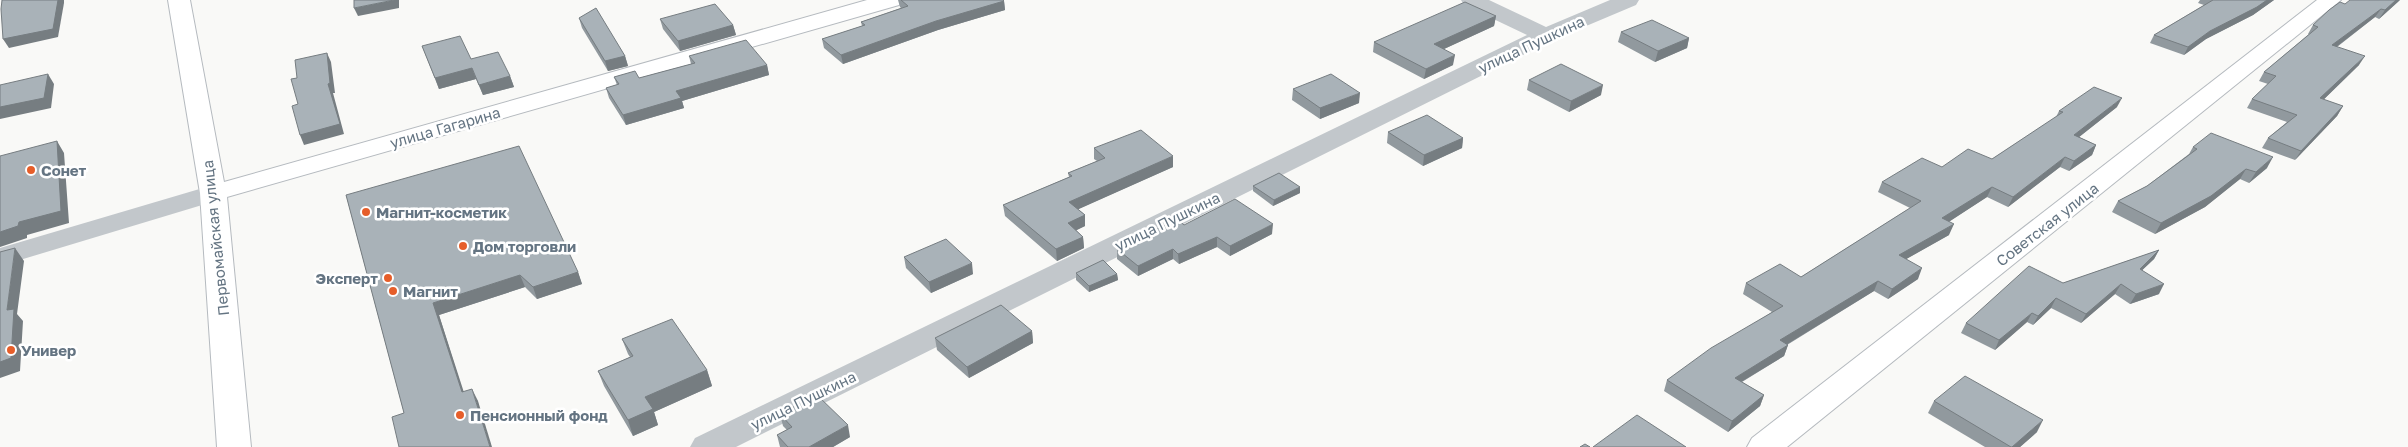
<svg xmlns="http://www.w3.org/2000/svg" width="2408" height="447" font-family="'Golos Text',sans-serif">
<rect width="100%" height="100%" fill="#f9f9f7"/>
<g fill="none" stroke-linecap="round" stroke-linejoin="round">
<defs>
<g id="secondary">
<polygon points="168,0 190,0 224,182 867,0 902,0 899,5 227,197 251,447 217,447 200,193"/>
<polygon points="2317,0 2341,0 1787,447 1747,447 1752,438"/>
</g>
</defs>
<use href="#secondary" stroke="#b5babf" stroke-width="2"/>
<g fill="#c2c7cb" fill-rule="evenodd">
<polygon points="1461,0 1489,0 1546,27 1610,0 1639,0 1636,5 1553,40 736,447 690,447 695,438 1527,35 1464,5"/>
<polygon points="213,185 222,187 226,193 222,199 0,266 0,248"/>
</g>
<use href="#secondary" fill="#fff" fill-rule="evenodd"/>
</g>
<g fill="#91999e">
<polygon points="898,0 1003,0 1004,1 1005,10 938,30 843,64 824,48 822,39 862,26 861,22 901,8 900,7"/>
<polygon points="2200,0 2274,0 2253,15 2206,39 2184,55 2150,43 2154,35 2204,5 2198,3"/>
<polygon points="2400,0 2379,19 2375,17 2337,47 2359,65 2323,100 2343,106 2337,116 2295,160 2262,148 2268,138 2287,122 2247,108 2252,99 2268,84 2259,81 2264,72 2309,34 2308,34 2313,25"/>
<polygon points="1496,16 1494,26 1444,49 1453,65 1424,79 1373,52 1374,42"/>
<polygon points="579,18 625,56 628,66 608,71 582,28"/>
<polygon points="660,19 733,25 736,35 680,51 663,29"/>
<polygon points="1621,32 1689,38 1687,48 1655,62 1618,42"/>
<polygon points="422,46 471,59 510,76 514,87 483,95 476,79 439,89"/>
<polygon points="689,56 767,65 769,75 682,101 684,108 626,125 609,98 606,88 617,85 614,77 639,78 691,64"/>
<polygon points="1529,80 1601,95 1569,112 1527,90"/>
<polygon points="1293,89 1359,103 1320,119 1292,100"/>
<polygon points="2117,107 2079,137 2096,145 2092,155 2069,171 2060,167 2008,207 1987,197 1948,222 1949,235 1906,259 1918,279 1888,299 1874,291 1787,345 1788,345 1784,356 1742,382 1764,395 1760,406 1728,432 1664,391 1667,380 1772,312 1743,294 1746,283 1801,277 1910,208 1878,192 1882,182 1942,167 1992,159 2056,117 2059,111"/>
<polygon points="1388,132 1463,138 1462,148 1423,166 1387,143"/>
<polygon points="2193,147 2267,168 2249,183 2240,179 2205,207 2155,234 2112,212 2118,201 2147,186 2189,154"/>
<polygon points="1094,148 1173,167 1078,209 1085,215 1085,226 1076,230 1083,237 1084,248 1057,261 1005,216 1003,205 1069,177 1068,173 1097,161 1094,159"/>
<polygon points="1253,186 1300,187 1300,193 1273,206 1253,191"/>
<polygon points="346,195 578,272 582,284 537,299 525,287 439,315 463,392 478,401 404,413"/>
<polygon points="1184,225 1272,234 1230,256 1217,247 1179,264 1173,259 1138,276 1117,259 1117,249"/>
<polygon points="2159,250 2154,259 2142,270 2159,294 2130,304 2115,294 2081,323 2051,308 2033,325 2027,322 1995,350 1961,333 1966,323 2063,283"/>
<polygon points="904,257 973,274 931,293 906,268"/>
<polygon points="1076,273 1117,274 1118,280 1089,292 1076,280"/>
<polygon points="1032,331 1033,343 969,378 937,350 935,338"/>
<polygon points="622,339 707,370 712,386 654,412 658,425 633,436 604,386 598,371 630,357 628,354"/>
<polygon points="1934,401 2037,432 2020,447 1985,447 1928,413"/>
<polygon points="780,414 850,437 833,447 780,447 777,435 787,430 783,426"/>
</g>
<g fill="#767d81">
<polygon points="58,0 64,0 64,3 58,37 9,48 3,39"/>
<polygon points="394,0 399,0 399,8 358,16 354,8"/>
<polygon points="2267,0 2274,0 2253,15 2206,39 2184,55 2188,47 2210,31"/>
<polygon points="2396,0 2400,0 2379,19 2385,10"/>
<polygon points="1004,1 1005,10 938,30 843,64 841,55 936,21"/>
<polygon points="2381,9 2375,17 2327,54 2332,45"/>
<polygon points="1496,16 1494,26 1433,54 1434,44"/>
<polygon points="733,25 736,35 680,51 678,41"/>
<polygon points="1689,38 1687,48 1655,62 1658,51"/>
<polygon points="327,53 331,62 335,93 333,93 344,134 304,145 300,135 328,84"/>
<polygon points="1455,55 1453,65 1424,79 1426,69"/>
<polygon points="625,56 628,66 608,71 605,61"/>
<polygon points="2365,56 2359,65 2315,108 2320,98"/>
<polygon points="767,65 769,75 682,101 684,108 626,125 623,115 676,91"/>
<polygon points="472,68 476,79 439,89 435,78"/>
<polygon points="48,74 54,84 51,108 0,119 0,107"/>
<polygon points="510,76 514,87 483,95 479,85"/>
<polygon points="1603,85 1601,95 1569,112 1571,101"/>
<polygon points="1360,93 1359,103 1320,119 1320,108"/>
<polygon points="2122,98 2117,107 2069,145 2074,135"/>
<polygon points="2343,106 2337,116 2295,160 2301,151"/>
<polygon points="1463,138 1462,148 1423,166 1424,155"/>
<polygon points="57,141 64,153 69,223 27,235 27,238 0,247 0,232 19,222"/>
<polygon points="2096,145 2092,155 2069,171 2074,161"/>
<polygon points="1173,156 1173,167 1070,213 1069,202"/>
<polygon points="2065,157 2060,167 2008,207 2013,197"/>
<polygon points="2273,157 2267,168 2249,183 2256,172"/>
<polygon points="2246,169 2240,179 2205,207 2155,234 2161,223"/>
<polygon points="1300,187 1300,193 1273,206 1274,200"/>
<polygon points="1992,187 1987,197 1938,229 1942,218"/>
<polygon points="1085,215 1085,226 1069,234 1068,223"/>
<polygon points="1273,224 1272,234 1230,256 1230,246"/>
<polygon points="1954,224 1949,235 1894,266 1899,255"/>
<polygon points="1083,237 1084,248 1057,261 1056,249"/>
<polygon points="1217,237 1217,247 1179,264 1178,254"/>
<polygon points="15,248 24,261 17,314 23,321 20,371 0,378 0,362"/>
<polygon points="1173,249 1173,259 1138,276 1138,266"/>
<polygon points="2159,250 2154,259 2134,278 2140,269"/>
<polygon points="972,263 973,274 931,293 929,282"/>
<polygon points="1922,268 1918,279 1888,299 1892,289"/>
<polygon points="578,272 582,284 537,299 533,287"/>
<polygon points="1117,274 1118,280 1089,292 1089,286"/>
<polygon points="520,275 525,287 439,315 468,405 462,392 433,303"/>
<polygon points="1878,281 1874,291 1776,351 1780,340"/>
<polygon points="2121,284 2115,294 2081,323 2086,314"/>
<polygon points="2164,284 2159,294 2130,304 2136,294"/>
<polygon points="2056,298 2051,308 2033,325 2038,316"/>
<polygon points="2032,313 2027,322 1995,350 1999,340"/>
<polygon points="1032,331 1033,343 969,378 967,367"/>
<polygon points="1788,345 1784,356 1731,388 1735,378"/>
<polygon points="707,370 712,386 654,412 658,425 633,436 628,420 645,397"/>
<polygon points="472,389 478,401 492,447 490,447"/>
<polygon points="1764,395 1760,406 1728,432 1732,421"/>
<polygon points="2043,420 2037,432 2020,447 2012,447"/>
<polygon points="848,425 850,437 833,447 809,447"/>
</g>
<g fill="#a9b2b8" stroke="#767d81">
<polygon points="2,0 58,0 53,29 3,39 1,9"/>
<polygon points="354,0 394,0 354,8"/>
<polygon points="901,0 1003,0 1004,1 936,21 841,55 822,39 865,25 861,22 908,6"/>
<polygon points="2213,0 2267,0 2257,7 2210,31 2188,47 2154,35"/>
<polygon points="2350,0 2396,0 2385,10 2381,9 2332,45 2365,56 2320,98 2343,106 2301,151 2268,138 2297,115 2252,99 2276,76 2264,72 2318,27 2313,25 2329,10 2340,2 2345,4"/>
<polygon points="1465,2 1496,16 1434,44 1455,55 1426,69 1374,42"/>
<polygon points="715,4 733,25 678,41 660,19"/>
<polygon points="596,8 625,56 605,61 579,18"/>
<polygon points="1652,20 1689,38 1658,51 1621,32"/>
<polygon points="460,36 471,59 498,52 510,76 479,85 472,68 435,78 422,46"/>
<polygon points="746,40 767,65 676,91 681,98 623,115 606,88 619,84 614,77 635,71 639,78 695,63 689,56"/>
<polygon points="327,53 330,83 328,84 340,124 300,135 292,106 298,104 291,79 297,78 295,60"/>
<polygon points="1561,64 1603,85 1571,101 1529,80"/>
<polygon points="48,74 44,98 0,107 0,85"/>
<polygon points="1331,74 1360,93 1320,108 1293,89"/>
<polygon points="2094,87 2122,98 2074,135 2096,145 2074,161 2065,157 2013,197 1992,187 1942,218 1954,224 1899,255 1922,268 1892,289 1878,281 1780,340 1788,345 1735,378 1764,395 1732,421 1667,380 1711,348 1783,306 1746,283 1780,264 1801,277 1921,201 1882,182 1922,158 1942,167 1968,149 1992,159 2063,112 2059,111"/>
<polygon points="1427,115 1463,138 1424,155 1388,132"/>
<polygon points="1141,130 1173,156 1069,202 1085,215 1068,223 1083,237 1056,249 1003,205 1072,176 1068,173 1105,158 1094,148"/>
<polygon points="2211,133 2273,157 2256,172 2246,169 2211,196 2161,223 2118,201 2147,186 2197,149 2193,147"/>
<polygon points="57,141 61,211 19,222 18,226 0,232 0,156"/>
<polygon points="519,146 578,272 533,287 520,275 433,303 462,392 472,389 490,447 399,447 392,417 404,413 346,195"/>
<polygon points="1279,173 1300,187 1274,200 1253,186"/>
<polygon points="1235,199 1273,224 1230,246 1217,237 1178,254 1173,249 1138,266 1117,249 1177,219 1184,225"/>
<polygon points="946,239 972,263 929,282 904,257"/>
<polygon points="15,248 7,310 14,309 11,358 0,362 0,252"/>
<polygon points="2159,250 2140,269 2164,284 2136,294 2121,284 2086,314 2056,298 2038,316 2032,313 1999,340 1966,323 2029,266 2063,283"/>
<polygon points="1103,260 1117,274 1089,286 1076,273"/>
<polygon points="1001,305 1032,331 967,367 935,338"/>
<polygon points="672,319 707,370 645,397 653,409 628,420 598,371 633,356 622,339"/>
<polygon points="1965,376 2043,420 2012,447 2011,447 1934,401"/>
<polygon points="817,395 848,425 809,447 788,447 777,435 792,427 780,414"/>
<polygon points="1637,415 1686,447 1593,447"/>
<polygon points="1585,444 1590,447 1580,447"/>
</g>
<g fill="#e65e2a" stroke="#fff" stroke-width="2">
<circle cx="31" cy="170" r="5"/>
<circle cx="366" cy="212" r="5"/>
<circle cx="463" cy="246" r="5"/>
<circle cx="388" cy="278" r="5"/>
<circle cx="393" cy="291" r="5"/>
<circle cx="11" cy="350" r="5"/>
<circle cx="460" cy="415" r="5"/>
</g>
<g text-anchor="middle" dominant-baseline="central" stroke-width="5" stroke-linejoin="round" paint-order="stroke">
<g font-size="15" fill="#647482" stroke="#fff">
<text transform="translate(1531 44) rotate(-25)">улица Пушкина</text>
<text transform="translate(445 127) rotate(-16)">улица Гагарина</text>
<text transform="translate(1167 221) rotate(-26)">улица Пушкина</text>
<text transform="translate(2047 224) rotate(-38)">Советская улица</text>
<text transform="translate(215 238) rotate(-96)">Первомайская улица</text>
<text transform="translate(803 400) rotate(-26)">улица Пушкина</text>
</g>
<g font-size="15" font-weight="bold" fill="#647482" stroke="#fff" text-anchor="start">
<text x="41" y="170">Сонет</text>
<text x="376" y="212">Магнит-косметик</text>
<text x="473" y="246">Дом торговли</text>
<text x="378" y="278" text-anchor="end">Эксперт</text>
<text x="403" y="291">Магнит</text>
<text x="21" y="350">Универ</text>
<text x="470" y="415">Пенсионный фонд</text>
</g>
</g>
</svg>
